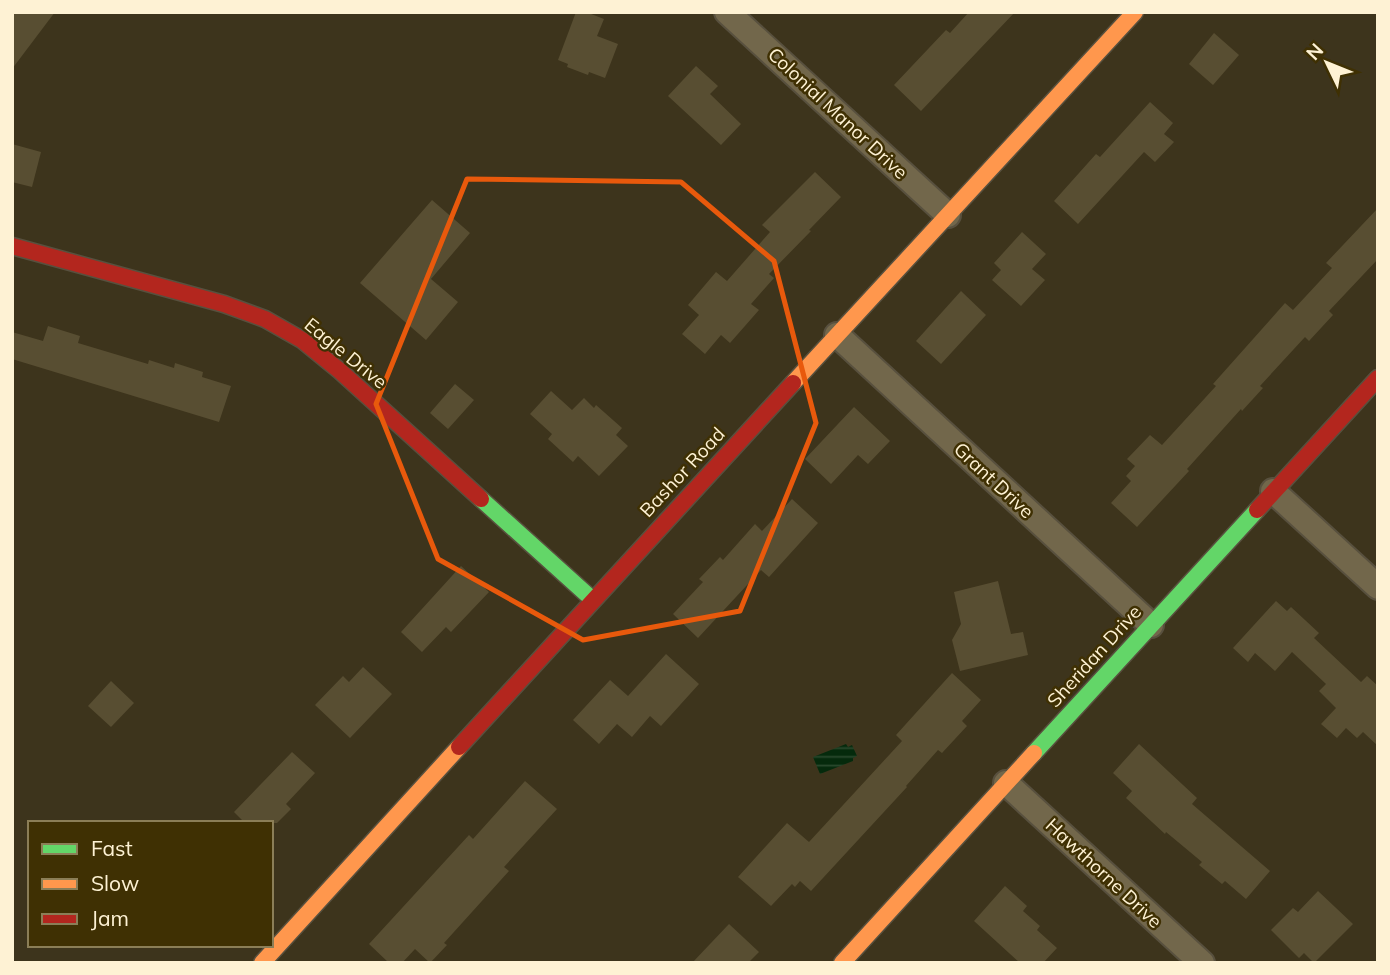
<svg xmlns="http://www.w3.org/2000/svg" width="1390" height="975" font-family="Mulish,sans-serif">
<defs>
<pattern id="water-rules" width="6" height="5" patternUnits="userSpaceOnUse" patternTransform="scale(1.75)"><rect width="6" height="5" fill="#052a0c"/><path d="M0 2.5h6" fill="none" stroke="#2a492e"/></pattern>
</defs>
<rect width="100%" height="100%" fill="#3d341c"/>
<polygon fill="url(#water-rules)" points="846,744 848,747 852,745 857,756 853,758 853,761 820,774 813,757"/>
<g fill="#584e32">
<polygon points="12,12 55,12 12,69"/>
<polygon points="576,12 586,12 604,19 597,36 618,44 605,78 589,72 588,75 567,67 568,64 558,60"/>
<polygon points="969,12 1015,12 921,111 894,85 946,30 950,33"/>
<polygon points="1214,33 1239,55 1213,85 1189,64"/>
<polygon points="696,66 718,86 710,94 741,124 721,145 668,96"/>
<polygon points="1150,102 1173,123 1164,134 1174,142 1155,162 1144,152 1078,224 1054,201 1096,154 1100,157"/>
<polygon points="12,144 41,152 32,187 12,182"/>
<polygon points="815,172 841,197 809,230 811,231 769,274 774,278 751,304 759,310 730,343 721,335 705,354 682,334 699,315 688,305 716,272 727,281 770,232 762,225"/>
<polygon points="432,200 470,233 431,279 458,302 426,340 360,283"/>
<polygon points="1378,208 1378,259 1329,311 1333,315 1309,341 1305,337 1260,386 1263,388 1242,411 1241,409 1187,469 1189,471 1137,527 1111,503 1131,481 1126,476 1135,466 1127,459 1150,435 1162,445 1216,386 1213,384 1285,303 1293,310 1332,268 1326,263"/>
<polygon points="1022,232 1046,254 1032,269 1045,280 1021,306 992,280 1001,270 994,263"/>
<polygon points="961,291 986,315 941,364 916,341"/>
<polygon points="48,326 80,336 78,343 148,364 149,360 174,368 175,363 203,372 202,377 231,386 219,422 12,359 12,332 43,341"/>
<polygon points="455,384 474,400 448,429 430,413"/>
<polygon points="551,391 572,410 584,398 594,408 596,405 622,428 616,435 628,446 599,476 578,456 573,462 548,439 552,434 530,414"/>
<polygon points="854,407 890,441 868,464 858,455 831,484 805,459"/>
<polygon points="792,499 818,523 769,577 761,570 698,638 673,614 703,582 699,579 720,557 723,560 755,524 762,531"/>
<polygon points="461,566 489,592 451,632 446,627 422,652 401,632"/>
<polygon points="998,581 1011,634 1023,632 1028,655 960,671 952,640 961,624 954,592"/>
<polygon points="1276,601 1287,611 1291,607 1319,633 1314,638 1361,682 1367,676 1378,686 1378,746 1363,732 1357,738 1346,728 1337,738 1321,724 1336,708 1319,691 1326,684 1292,652 1275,671 1255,653 1248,662 1233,648"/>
<polygon points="666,654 699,684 661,726 650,716 632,737 617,724 599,744 573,720 610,680 628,696"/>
<polygon points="363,667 392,694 350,738 315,705 343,676 349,682"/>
<polygon points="952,673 981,700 962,721 967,726 942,753 938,750 906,786 907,787 811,891 800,881 795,887 792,884 771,906 738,877 787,823 809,842 902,741 896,735"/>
<polygon points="111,681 134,703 111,727 88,706"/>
<polygon points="1139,744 1197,798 1192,804 1270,871 1246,899 1225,881 1222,884 1199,865 1202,862 1166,832 1165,834 1126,798 1132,791 1113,773"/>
<polygon points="292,752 315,773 286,804 291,809 277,823 245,823 234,812"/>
<polygon points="525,781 557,809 504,867 509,871 444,943 447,945 430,963 415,949 402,963 389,963 369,944 469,835 473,839"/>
<polygon points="1005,886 1027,906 1023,911 1040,926 1037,930 1057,948 1043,963 1020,963 974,921"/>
<polygon points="1318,891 1353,924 1314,963 1304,953 1299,958 1271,930 1293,908 1298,912"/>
<polygon points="729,924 759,952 748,963 692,963"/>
</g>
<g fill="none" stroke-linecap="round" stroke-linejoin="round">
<defs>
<g id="street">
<polyline points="727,12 948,215"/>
<polyline points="837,335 1151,625"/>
<polyline points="1273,491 1378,587"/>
<polyline points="1006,783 1202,963"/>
</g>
<g id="fast">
<polyline points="481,499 593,600"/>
<polyline points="1034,753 1257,510"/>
</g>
<g id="slow">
<polyline points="793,383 1135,12"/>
<polyline points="262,963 459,747"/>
<polyline points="842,963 1034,753"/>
</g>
<g id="jam">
<polyline points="12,246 224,304 265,319 302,340 340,371 481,499"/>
<polyline points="1257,510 1378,378"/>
<polyline points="459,747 793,383"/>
</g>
</defs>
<use href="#street" stroke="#58503e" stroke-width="28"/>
<use href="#fast" stroke="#58503e" stroke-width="19"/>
<use href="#slow" stroke="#58503e" stroke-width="19"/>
<use href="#jam" stroke="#58503e" stroke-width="19"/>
<use href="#street" stroke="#72674b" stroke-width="24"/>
<use href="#fast" stroke="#63d668" stroke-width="16"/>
<use href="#slow" stroke="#ff974d" stroke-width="16"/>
<use href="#jam" stroke="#b3261e" stroke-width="16"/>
</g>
<path fill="none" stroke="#e8590c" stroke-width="5" stroke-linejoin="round" d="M467,179L681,182L774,261L816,423L740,611L583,640L438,559L376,404Z"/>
<g text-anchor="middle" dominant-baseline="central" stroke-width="5" stroke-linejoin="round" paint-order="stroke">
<g font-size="19" fill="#fef2d4" stroke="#3f3003">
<text transform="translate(838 113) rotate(43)">Colonial Manor Drive</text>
<text transform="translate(346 353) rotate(39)">Eagle Drive</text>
<text transform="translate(682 472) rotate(-47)">Bashor Road</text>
<text transform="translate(994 480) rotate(43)">Grant Drive</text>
<text transform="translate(1094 656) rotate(-48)">Sheridan Drive</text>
<text transform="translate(1104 873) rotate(43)">Hawthorne Drive</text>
</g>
</g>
<rect width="1390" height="975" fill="none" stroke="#fef2d4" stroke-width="28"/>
<rect x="28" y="821" width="245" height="126" fill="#3f3003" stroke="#8b7e57" stroke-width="2"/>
<rect x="42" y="844" width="35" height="10" fill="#63d668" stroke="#8b7e57" stroke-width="2"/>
<text x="91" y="856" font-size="21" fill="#fef2d4">Fast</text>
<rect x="42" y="879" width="35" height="10" fill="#ff974d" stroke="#8b7e57" stroke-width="2"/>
<text x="91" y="891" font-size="21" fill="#fef2d4">Slow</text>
<rect x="42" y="914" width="35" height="10" fill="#b3261e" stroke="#8b7e57" stroke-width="2"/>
<text x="91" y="926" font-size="21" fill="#fef2d4">Jam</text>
<g transform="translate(1327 63) rotate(313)" stroke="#3f3003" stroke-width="5" paint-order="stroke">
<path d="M0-5L12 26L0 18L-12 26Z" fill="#fef2d4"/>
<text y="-10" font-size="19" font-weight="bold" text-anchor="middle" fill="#fef2d4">N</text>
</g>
</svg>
